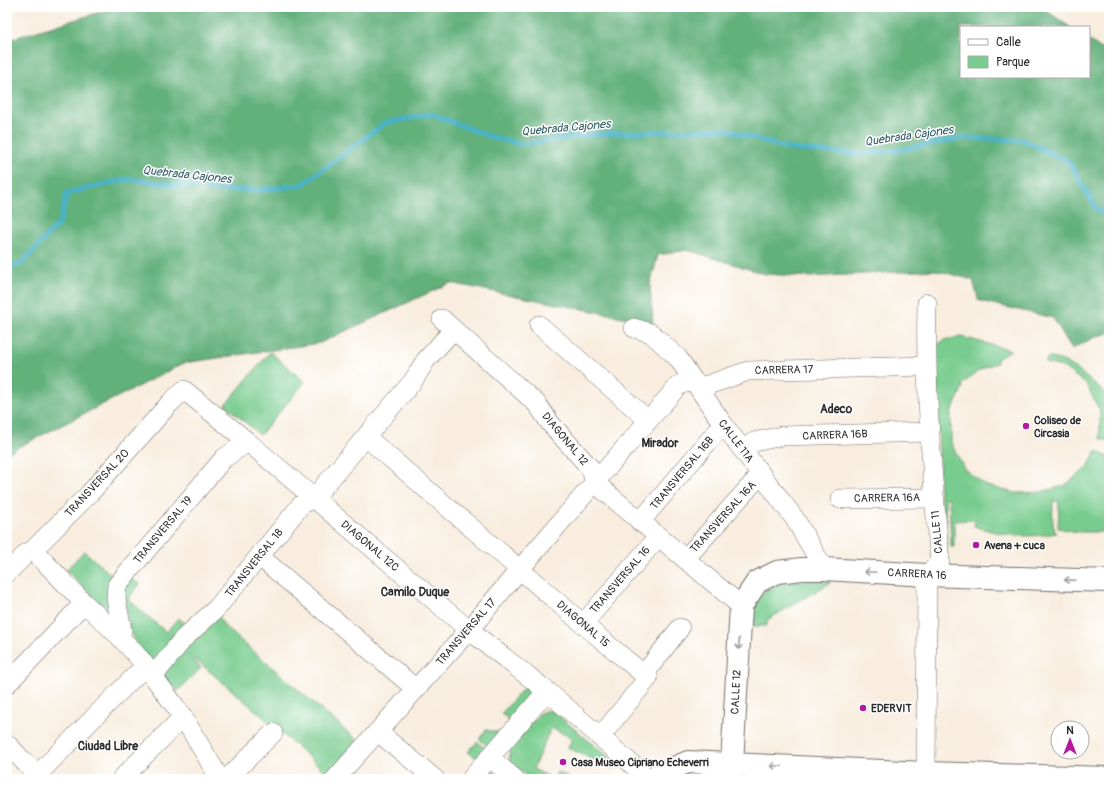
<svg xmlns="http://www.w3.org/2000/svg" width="1116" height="786" font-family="Pangolin,sans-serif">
<rect width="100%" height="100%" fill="#fff"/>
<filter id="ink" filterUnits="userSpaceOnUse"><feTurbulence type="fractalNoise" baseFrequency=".025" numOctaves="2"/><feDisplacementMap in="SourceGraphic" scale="8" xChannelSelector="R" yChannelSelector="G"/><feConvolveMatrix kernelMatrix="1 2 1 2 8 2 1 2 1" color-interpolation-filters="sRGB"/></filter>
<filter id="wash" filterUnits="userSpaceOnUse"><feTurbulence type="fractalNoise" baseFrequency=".012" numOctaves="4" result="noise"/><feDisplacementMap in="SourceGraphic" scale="16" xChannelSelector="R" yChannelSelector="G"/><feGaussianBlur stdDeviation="0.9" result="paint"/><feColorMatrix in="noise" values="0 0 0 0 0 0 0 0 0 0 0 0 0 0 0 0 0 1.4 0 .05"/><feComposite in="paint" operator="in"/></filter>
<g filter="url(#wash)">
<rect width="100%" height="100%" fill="#f8edde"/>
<g fill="#79cc8f" stroke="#527c5d">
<path d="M962,337L1011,350L997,359V363C981,367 974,374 962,385L963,387L951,413V443L965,470L987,486L1015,493L1040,492L1064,486L1088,467L1096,451L1109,457V532H1078L1058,528L1059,502L1053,501C1053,512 1051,523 1056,533C1029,539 1000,535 974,526L975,522L973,520L954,521V547H951L949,498H945L946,553L940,496L936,345L947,339Z"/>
<polygon points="270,352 305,382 260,435 225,405"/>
<polygon points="1048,357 1063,361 1074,367 1109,396 1109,441 1100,439 1100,411 1086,384 1063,367 1045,363"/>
<polygon points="84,551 108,572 115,576 115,618 66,570"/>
<polygon points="129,578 140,584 128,599 166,632 178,618 189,626 156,665 147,658 130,632 123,589"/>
<path d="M798,581H830V583L767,620V626H747C751,608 761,588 779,583C785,581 792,581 798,581Z"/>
<polygon points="218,617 220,618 224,626 358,741 328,774 254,709 195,659 194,660 201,668 178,691 176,691 164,677 167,668"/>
<polygon points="527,684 536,692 512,721 501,714"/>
<polygon points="545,711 551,711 555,713 616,763 613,769 568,748 572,738 551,728 533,769 554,779 557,772 567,776 566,779 530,779 510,762 509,750 540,713"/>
<polygon points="486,730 503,733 490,748 479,739"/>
<polygon points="477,742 488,750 479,760 468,752"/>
<polygon points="488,767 502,779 477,779"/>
</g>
<polygon fill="#62b07a" stroke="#466e52" points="117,7 1041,7 1070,27 961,27 961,77 1089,77 1089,40 1109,54 1109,333 1095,337 1072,349 1053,318 980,301 978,299 973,280 935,270 811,277 765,274 687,250 658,255 650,285 653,323 450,283 320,343 184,363 7,453 7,40"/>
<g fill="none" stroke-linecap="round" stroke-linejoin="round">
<polyline stroke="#4ab2c8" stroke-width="5" points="7,268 21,264 60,222 67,193 128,179 217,190 259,190 302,185 385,123 432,114 491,137 521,144 599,134 725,129 790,149 857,154 893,151 963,138 1023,140 1069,162 1096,208 1109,219"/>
</g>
</g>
<g filter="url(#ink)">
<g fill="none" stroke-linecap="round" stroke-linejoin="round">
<defs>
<g id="street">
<polyline points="442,319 537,404 550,423 591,469 595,483 741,606"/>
<polyline points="539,325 648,420"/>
<polyline points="634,328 651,333 678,358 723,424 795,519 824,569"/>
<polyline points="366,437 583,624 648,678"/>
<polyline points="743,450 754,442 782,436 929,432"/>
<polyline points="840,499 934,498"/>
<polyline points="640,522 723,424"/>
<polyline points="33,550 84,603 118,635 142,661 183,717 220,779"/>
<polyline points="259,556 416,689"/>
<polyline points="685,559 761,474"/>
<polyline points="7,573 28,552 33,550 89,494 170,403 184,390 248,442 469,630 547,691 649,779"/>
<polyline points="583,624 658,537"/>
<polyline points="118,635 122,630 116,599 117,585 224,458 248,442"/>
<polyline points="7,684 84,603"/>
<polyline points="378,732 435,779"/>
<polyline points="600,737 648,678 648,669 680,628"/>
<polyline points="7,744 37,775 38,779"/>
<polyline points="490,758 515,779"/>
<polyline points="37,775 138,673 159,669 184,638 216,609 301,505 314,498 413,381 426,360 453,330"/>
<polyline points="121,779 183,717"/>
<polyline points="227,779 273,733"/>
<polyline points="335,779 469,630 520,569 679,385 687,382 705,386 748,371 926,366"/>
<polyline points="471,779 547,691"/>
<polyline points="732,779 732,764"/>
<path d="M926,779L927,575L940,562C932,476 925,390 927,303"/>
</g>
<g id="secondary">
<polyline points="732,764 741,606 757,582 777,572 802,569 824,569 927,575 1109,581"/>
<polyline points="648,779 688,762 926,773 1109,778"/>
</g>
</defs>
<use href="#street" stroke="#736f6a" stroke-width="20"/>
<use href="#secondary" stroke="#736f6a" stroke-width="24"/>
<use href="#street" stroke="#fff" stroke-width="19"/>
<use href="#secondary" stroke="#fff" stroke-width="22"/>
</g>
<defs><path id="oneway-shaft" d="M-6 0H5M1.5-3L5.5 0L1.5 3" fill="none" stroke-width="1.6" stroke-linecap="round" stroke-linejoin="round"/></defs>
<g stroke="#a0a0a0">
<use href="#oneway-shaft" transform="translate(870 572) rotate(-177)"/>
<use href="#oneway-shaft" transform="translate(1070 580) rotate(-178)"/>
<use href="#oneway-shaft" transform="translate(739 644) rotate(93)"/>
<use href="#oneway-shaft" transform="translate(776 766) rotate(-177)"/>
</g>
</g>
<g fill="#b5179e" stroke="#fff" stroke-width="1.5">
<circle cx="1026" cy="426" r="4"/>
<circle cx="976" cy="545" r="4"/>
<circle cx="863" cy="708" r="4"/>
<circle cx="563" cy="762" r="4"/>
</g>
<g text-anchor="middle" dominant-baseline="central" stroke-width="3" stroke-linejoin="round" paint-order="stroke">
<g font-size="11" fill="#2b2b2b" stroke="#fff">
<text transform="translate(784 370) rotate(-1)">CARRERA 17</text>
<text transform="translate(835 435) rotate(-2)">CARRERA 16B</text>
<text transform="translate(565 439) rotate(50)">DIAGONAL 12</text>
<text transform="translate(736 441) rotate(53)">CALLE 11A</text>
<text transform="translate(682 473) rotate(-50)">TRANSVERSAL 16B</text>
<text transform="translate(97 483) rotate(-47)">TRANSVERSAL 20</text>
<text transform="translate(887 498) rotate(-1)">CARRERA 16A</text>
<text transform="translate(723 517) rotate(-48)">TRANSVERSAL 16A</text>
<text transform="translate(163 530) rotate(-50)">TRANSVERSAL 19</text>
<text transform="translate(937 532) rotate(-95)">CALLE 11</text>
<text transform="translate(370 546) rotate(40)">DIAGONAL 12C</text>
<text transform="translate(254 563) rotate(-51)">TRANSVERSAL 18</text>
<text transform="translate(917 574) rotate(3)">CARRERA 16</text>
<text transform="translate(620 580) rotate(-49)">TRANSVERSAL 16</text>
<text transform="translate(583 624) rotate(40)">DIAGONAL 15</text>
<text transform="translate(466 632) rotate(-49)">TRANSVERSAL 17</text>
<text transform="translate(736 692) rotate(-87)">CALLE 12</text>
</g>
<g font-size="11" font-weight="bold" fill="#2b2b2b" stroke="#fff" text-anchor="start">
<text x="1034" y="420">Coliseo de<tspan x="1034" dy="13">Circasia</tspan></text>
<text x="984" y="545">Avena + cuca</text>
<text x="871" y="708">EDERVIT</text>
<text x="571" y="762">Casa Museo Cipriano Echeverri</text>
</g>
<g font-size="12" font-style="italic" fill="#37616a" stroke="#fff">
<text transform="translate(566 128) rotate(-5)">Quebrada Cajones</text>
<text transform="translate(909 136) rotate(-8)">Quebrada Cajones</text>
<text transform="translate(187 175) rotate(6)">Quebrada Cajones</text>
</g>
<g font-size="12" font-weight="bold" fill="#2b2b2b" stroke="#fff">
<text x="836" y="409">Adeco</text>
<text x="660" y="443">Mirador</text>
<text x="415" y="592">Camilo Duque</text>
<text x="108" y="746">Ciudad Libre</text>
</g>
</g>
<rect width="1116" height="786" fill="none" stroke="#fff" stroke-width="24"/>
<rect x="960" y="26" width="130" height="52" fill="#ffffff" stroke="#aaaaaa"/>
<rect x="968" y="39" width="20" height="6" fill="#ffffff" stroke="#aaaaaa"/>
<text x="996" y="46" font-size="12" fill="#2b2b2b">Calle</text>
<rect x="968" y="56" width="20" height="12" fill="#79cc8f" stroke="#aaaaaa"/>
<text x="996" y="66" font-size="12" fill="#2b2b2b">Parque</text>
<g transform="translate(1070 740)"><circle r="19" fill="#ffffff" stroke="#aaaaaa"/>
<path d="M0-3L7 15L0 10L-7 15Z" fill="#b5179e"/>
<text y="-6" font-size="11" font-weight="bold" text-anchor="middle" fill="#2b2b2b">N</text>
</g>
</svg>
